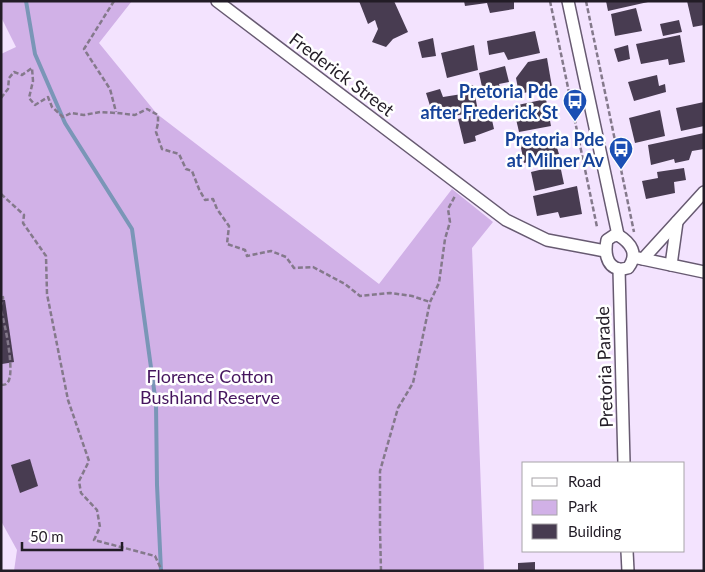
<svg xmlns="http://www.w3.org/2000/svg" width="705" height="572" font-family="Lato,sans-serif">
<rect width="100%" height="100%" fill="#f3e3fe"/>
<polygon fill="#d1b1e7" points="1,1 132,1 99,43 157,114 379,284 452,189 493,222 472,248 484,571 14,571 17,550 1,521 1,54 16,47 1,17"/>
<g fill="none" stroke-linecap="round" stroke-linejoin="round">
<polyline stroke="#7a96b7" stroke-width="4" points="26,1 35,54 65,123 132,229 156,404 157,485 161,571"/>
</g>
<g fill="#483c51">
<polygon points="359,1 394,1 408,32 393,39 386,47 372,42 378,29 375,20 368,24"/>
<polygon points="464,1 514,1 514,9 490,13 487,3 465,6"/>
<polygon points="606,1 647,1 648,2 608,11"/>
<polygon points="687,1 704,1 704,25 693,27"/>
<polygon points="636,8 642,31 615,36 611,14"/>
<polygon points="679,20 682,32 663,36 660,24"/>
<polygon points="535,31 540,53 508,60 504,52 489,55 487,41"/>
<polygon points="680,35 685,62 669,65 668,59 641,64 636,44"/>
<polygon points="433,38 436,56 422,58 418,42"/>
<polygon points="474,45 478,70 447,78 441,53"/>
<polygon points="628,45 630,59 618,62 614,49"/>
<polygon points="547,58 552,87 519,94 516,78 528,62"/>
<polygon points="505,66 509,82 499,84 501,91 484,96 479,73"/>
<polygon points="657,75 659,86 665,84 666,92 634,101 628,82"/>
<polygon points="473,85 478,111 435,120 431,109 426,93 440,89 443,97 462,94 461,88"/>
<polygon points="546,99 551,126 519,132 513,106"/>
<polygon points="704,102 704,126 681,131 676,108"/>
<polygon points="660,110 665,136 635,143 629,118"/>
<polygon points="490,111 494,129 475,136 476,141 464,144 458,119"/>
<polygon points="704,133 704,149 692,151 689,160 675,163 674,159 651,165 648,145"/>
<polygon points="553,135 559,154 524,163 520,143"/>
<polygon points="560,165 564,184 535,191 531,172"/>
<polygon points="684,168 686,180 674,182 675,193 646,199 642,181 658,178 657,172"/>
<polygon points="577,186 582,214 560,218 558,212 537,216 533,196"/>
<polygon points="1,300 5,300 14,362 2,364 1,355"/>
<polygon points="30,459 38,486 20,493 11,465"/>
<polygon points="535,562 535,571 518,571 518,563"/>
</g>
<g fill="none" stroke-linecap="round" stroke-linejoin="round">
<defs>
<g id="minor">
<polyline points="217,1 506,220 547,240 605,251"/>
<polyline points="568,1 618,235"/>
<path d="M618,235C631,243 639,254 628,268C625,268 622,270 619,269C605,266 605,250 607,240L613,236Z"/>
<polyline points="638,258 704,272"/>
<polyline points="643,259 704,192"/>
<polyline points="671,265 677,222"/>
<polyline points="619,269 624,463"/>
<polyline points="627,551 628,571"/>
</g>
</defs>
<use href="#minor" stroke="#675a71" stroke-width="14"/>
<g stroke="#84798b" stroke-width="2.5" stroke-dasharray="5 2.5" stroke-linecap="butt">
<polyline points="114,1 84,49 110,89 116,112"/>
<polyline points="550,1 597,227"/>
<polyline points="586,1 634,232"/>
<polyline points="1,98 8,89 9,78 14,72 22,75 32,68 33,81 29,98 35,105 48,97 52,107 63,117 71,113 84,115 100,112 117,113 135,115 147,109 158,115 158,123 156,132 162,149 179,154 186,169 192,171 199,189 205,200 213,199 217,209 229,226 227,244 245,250 247,256 271,251 286,257 294,268 313,267 345,284 360,296 390,293 412,296 430,302"/>
<polyline points="1,194 24,215 23,223 46,256 47,294 68,400 89,461 79,481 81,493 97,510 100,527 94,540 155,556 162,571"/>
<polyline points="1,298 3,297 3,300 1,305"/>
<path d="M1,311C5,323 15,372 8,382C6,385 5,385 1,385"/>
<polyline points="381,571 380,529 380,471 398,408 413,383 430,302 439,283 445,239 450,222 448,209 455,196"/>
</g>
<use href="#minor" stroke="#fff" stroke-width="11"/>
</g>
<defs>
<symbol id="bus-pin" viewBox="-11 -11 22 30"><path d="M0 17L-7.5 6A9.5 9.5 0 1 1 7.5 6Z" fill="#1a4fb4" stroke="#fff"/><path d="M-5-6H5V4H4V6H2V4H-2V6H-4V4H-5ZM-3.5-4V0h7V-4ZM-3.5 1.2v1.5H-2V1.2ZM2 1.2v1.5H3.5V1.2Z" fill="#fff"/></symbol>
</defs>
<g fill-rule="evenodd">
<use href="#bus-pin" x="561" y="87" width="28" height="38"/>
<use href="#bus-pin" x="607" y="135" width="28" height="38"/>
</g>
<g text-anchor="middle" dominant-baseline="central" stroke-width="5" stroke-linejoin="round" paint-order="stroke">
<g font-size="18" fill="#221c26" stroke="#fff">
<text transform="translate(342 74) rotate(37)">Frederick Street</text>
<text transform="translate(604 367) rotate(-92)">Pretoria Parade</text>
</g>
<g font-size="18" font-weight="bold" fill="#164399" stroke="#fff" text-anchor="end">
<text x="558" y="91">Pretoria Pde<tspan x="558" dy="21">after Frederick St</tspan></text>
<text x="604" y="139">Pretoria Pde<tspan x="604" dy="21">at Milner Av</tspan></text>
</g>
<g font-size="18" fill="#45155e" stroke="#fff">
<text x="210" y="376">Florence Cotton<tspan x="210" dy="21">Bushland Reserve</tspan></text>
</g>
</g>
<rect width="705" height="572" fill="none" stroke="#221c26" stroke-width="5"/>
<rect x="522" y="462" width="162" height="90" fill="#ffffff" stroke="#a7a4a8"/>
<rect x="532" y="478" width="25" height="8" fill="#ffffff" stroke="#a7a4a8"/>
<text x="568" y="487" font-size="15" fill="#221c26">Road</text>
<rect x="532" y="500" width="25" height="15" fill="#d1b1e7" stroke="#a7a4a8"/>
<text x="568" y="512" font-size="15" fill="#221c26">Park</text>
<rect x="532" y="524" width="25" height="15" fill="#483c51" stroke="#a7a4a8"/>
<text x="568" y="537" font-size="15" fill="#221c26">Building</text>
<path d="M22 542v8h100v-8" fill="none" stroke="#221c26" stroke-width="2.5"/>
<text x="30" y="542" font-size="15" fill="#221c26" stroke="#ffffff" stroke-width="4" paint-order="stroke">50 m</text>
</svg>
